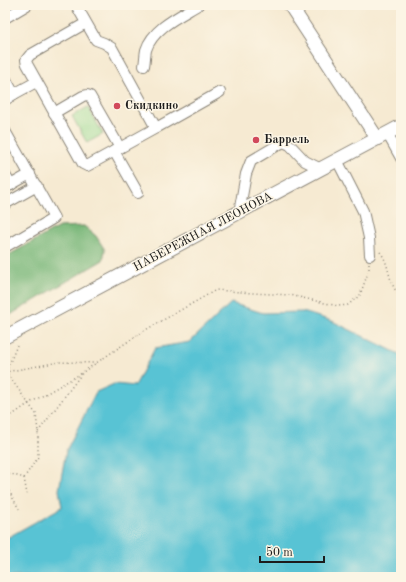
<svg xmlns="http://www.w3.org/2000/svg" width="406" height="582" font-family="'Old Standard TT',serif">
<rect width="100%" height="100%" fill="#fcf5e5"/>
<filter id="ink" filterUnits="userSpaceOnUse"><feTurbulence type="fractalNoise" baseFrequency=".025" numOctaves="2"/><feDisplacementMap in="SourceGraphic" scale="8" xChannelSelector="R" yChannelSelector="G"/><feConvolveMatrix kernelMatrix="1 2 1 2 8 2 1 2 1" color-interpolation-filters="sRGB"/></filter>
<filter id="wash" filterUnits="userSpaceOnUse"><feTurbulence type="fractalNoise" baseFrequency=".012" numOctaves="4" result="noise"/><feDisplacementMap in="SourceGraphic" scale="16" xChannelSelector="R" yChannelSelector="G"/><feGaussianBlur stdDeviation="0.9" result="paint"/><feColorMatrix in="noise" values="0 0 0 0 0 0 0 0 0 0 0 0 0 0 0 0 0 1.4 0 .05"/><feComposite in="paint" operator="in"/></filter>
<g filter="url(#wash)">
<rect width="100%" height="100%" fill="#f6ead2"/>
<polygon fill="#98d88f" stroke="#5a7a56" points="88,107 103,134 87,143 72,116"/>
<polygon fill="#7ab87a" stroke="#4b6a4b" points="84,226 96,236 105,250 103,260 5,318 5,257 59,227"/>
<polygon fill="#59c3d4" stroke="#3a7078" points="231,303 263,313 303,312 332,321 401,355 401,577 5,577 5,539 62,507 59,490 66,451 96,392 114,384 135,386 155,348 190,342"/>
</g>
<g filter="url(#ink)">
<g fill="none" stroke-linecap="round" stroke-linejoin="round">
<defs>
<g id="minor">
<polyline points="76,5 96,40 104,43 112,48 156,128 87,166 83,164 27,64 26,60 30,55 86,23"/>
<polyline points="5,18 27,5"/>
<path d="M144,66C145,61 145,55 146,50C153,28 180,16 198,5"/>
<polyline points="5,78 14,94 5,100"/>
<polyline points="14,94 36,82"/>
<polyline points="54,113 83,96 87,95 90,96 120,148"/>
<polyline points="156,128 220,92"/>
<polyline points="5,131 54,218 5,247"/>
<polyline points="387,133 401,158"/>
<polyline points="114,151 138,193"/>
<polyline points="337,160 363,211 369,238 370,255"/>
<polyline points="5,175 11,185"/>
<polyline points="5,188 30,174"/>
<polyline points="5,204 37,186"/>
<polyline points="239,213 246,174 251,161 283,142 290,145 305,161 321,169"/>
</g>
<g id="major">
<polyline points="290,5 377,138"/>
<polyline points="5,337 401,126"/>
</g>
</defs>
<use href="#minor" stroke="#898377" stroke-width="12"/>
<use href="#major" stroke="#898377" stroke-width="15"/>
<g stroke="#898377" stroke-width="1.5" stroke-dasharray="1 3" stroke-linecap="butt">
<path d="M380,252C391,265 387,285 401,296"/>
<polyline points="5,373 6,372 59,362 96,363"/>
<polyline points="5,420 28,404 82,373"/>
<polyline points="38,432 83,372 142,332 216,290 253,293 290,295 338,306 348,305 360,295 369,270 369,263"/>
<polyline points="5,472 24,478 38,457 38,432 36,414 6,372 18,343"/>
<polyline points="24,478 27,494"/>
<polyline points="5,484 19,509"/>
</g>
<use href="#minor" stroke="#fff" stroke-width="10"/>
<use href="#major" stroke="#fff" stroke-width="13"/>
</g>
</g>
<g fill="#d1495b" stroke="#fcf5e5" stroke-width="1.5">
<circle cx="117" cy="106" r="4"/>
<circle cx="256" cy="140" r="4"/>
</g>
<g text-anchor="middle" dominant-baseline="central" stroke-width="3" stroke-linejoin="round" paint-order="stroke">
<g font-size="12" font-weight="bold" fill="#1c1c1c" stroke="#fcf5e5" text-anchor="start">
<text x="125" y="106">Скидкино</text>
<text x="264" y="140">Баррель</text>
</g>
<g font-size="12" fill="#1c1c1c" stroke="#fcf5e5">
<text transform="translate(203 232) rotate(-28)">НАБЕРЕЖНАЯ ЛЕОНОВА</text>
</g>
</g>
<rect width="406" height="582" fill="none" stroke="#fcf5e5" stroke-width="20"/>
<path d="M260 556v6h64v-6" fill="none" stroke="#1c1c1c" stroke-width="2"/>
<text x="266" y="556" font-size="12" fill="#1c1c1c" stroke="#fcf5e5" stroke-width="3" paint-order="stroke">50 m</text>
</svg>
